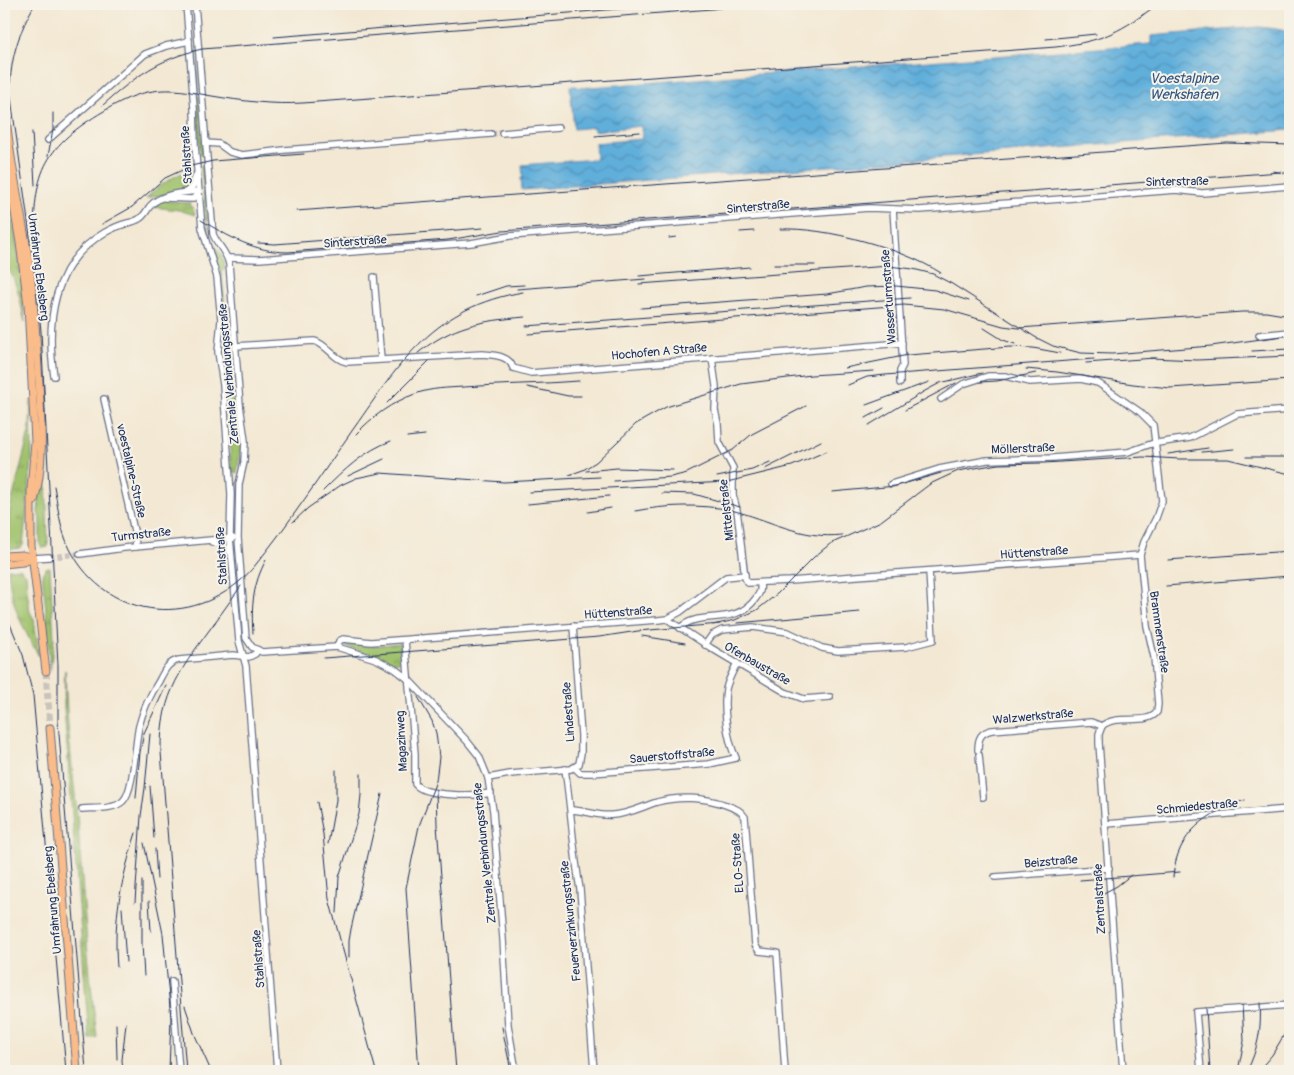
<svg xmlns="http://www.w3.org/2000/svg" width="1294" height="1075" font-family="Pangolin,sans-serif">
<defs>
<pattern id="grass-tufts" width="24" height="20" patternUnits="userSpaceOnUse" patternTransform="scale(1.25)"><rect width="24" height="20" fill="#a0c26c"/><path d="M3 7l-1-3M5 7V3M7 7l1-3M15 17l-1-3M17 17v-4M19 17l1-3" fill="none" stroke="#829e5c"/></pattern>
<pattern id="water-waves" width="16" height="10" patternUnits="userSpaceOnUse" patternTransform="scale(1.25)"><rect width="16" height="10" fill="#61afdb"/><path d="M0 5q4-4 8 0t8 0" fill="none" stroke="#4f8fb5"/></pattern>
</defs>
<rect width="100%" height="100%" fill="#f7f3e8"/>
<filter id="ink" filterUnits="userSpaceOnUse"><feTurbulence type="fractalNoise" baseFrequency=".02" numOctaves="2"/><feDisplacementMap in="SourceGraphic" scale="10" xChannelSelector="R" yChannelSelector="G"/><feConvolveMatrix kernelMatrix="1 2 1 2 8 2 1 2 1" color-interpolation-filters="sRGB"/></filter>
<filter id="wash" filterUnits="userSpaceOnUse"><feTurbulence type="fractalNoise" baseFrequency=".0096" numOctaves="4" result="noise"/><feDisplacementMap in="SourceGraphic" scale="20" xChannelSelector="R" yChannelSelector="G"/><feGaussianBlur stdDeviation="1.12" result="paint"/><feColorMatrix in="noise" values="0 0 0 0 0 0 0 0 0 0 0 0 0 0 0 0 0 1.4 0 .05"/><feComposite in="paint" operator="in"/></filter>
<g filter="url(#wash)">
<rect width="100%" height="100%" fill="#f3e8d3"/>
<g fill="url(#grass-tufts)" stroke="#5e7865">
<polygon points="192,53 196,53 198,91 195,91"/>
<polygon points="196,96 199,96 203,154 200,154"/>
<polygon points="204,165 208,222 206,221 201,166"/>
<polygon points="4,167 21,270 25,322 19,295 13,277 4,261"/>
<path d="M191,170V181L187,190L146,198C159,186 173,175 191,170Z"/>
<polygon points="166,200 173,202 190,203 189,205 193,208 195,215 179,210 153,207 162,201"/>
<polygon points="206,225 208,226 210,240 222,255 225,269 221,270 225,306 223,306 220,272 210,248"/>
<polygon points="226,332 232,400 235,400 241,449 237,473 232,472 221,355"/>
<polygon points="31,400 32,460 23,545 21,548 6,550 10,509 30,429"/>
<polygon points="45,437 48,547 42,548 40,545 40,519 38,512"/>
<polygon points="50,567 54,640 50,671 46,609 42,574 46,568"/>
<path d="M20,568L26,574L27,590L30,612L34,619L39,656C20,623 12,607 8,569Z"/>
<polygon points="345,642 370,646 400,643 401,660 399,662 391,662 345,646"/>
<path d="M65,670C66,718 72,766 77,814C83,888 87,962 97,1037L89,1039L64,707Z"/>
</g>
<polygon fill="url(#water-waves)" stroke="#3e6f9c" points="1259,27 1276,29 1290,32 1290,130 522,190 521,178 523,178 522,165 596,159 595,143 642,139 641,126 594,131 594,127 574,129 570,86 577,86 579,88 1151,44 1151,36"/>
</g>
<g filter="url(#ink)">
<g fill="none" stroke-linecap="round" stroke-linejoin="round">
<g stroke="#c8c3bc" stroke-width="5.5" stroke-dasharray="5.5 3" stroke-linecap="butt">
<polyline points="491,134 502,133"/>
<polyline points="49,557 80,554"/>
</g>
<polyline stroke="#c8c3bc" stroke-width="7" stroke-dasharray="7 3.5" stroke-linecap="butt" points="46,671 50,728"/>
<defs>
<g id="minor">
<polyline points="186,4 194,108 195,145 202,228 217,277 221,320 218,352 223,385 231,494 230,538 239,641 246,666 277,1071"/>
<path d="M195,4L213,234C217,245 227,252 229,264L240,405L245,441L244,462L239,484L238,538L246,638L252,647L262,652L337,647L376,659L395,669L408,679L467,741L479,756L488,778L493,811L503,939L508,1025L516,1071"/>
<polyline points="502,133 558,128"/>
<polyline points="48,140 145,54 166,46 189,41"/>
<polyline points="206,143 219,144 230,152 242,155 284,150 491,134"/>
<polyline points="186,192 193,186 196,175"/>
<polyline points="165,198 192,199 199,195"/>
<polyline points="893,209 903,365 900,371 900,383"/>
<polyline points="228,258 259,259 471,243 510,236 869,208 920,210 1176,190 1202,193 1290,186"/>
<polyline points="374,277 381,359"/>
<polyline points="1259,335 1290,332"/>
<path d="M236,346L314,341C327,344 334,360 347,362L482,354C493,355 509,355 513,368L531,373L902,343"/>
<polyline points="712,358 716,386 715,410 718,424 719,442 733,468 733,495 737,510 745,578 748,583 790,581 1140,555"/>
<path d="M54,376C46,323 52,263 104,233C111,229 120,225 128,223C132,222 136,221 139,219C145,216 147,209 151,205C163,193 183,193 199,191"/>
<polyline points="104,399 135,535 136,547"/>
<path d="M941,399L963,384L988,376H1005L1030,382L1081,379L1098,383L1140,412L1153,425L1162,501L1156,518L1144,542L1140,555L1147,626L1154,657L1158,704L1157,712C1147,726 1116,713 1102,726"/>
<polyline points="891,484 939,469 987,460 1053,458 1128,452 1151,444 1190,438 1237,414 1290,410"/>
<polyline points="212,542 223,545 231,553"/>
<polyline points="80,554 124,548 233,538"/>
<polyline points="33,558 49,557"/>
<polyline points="667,619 711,648 785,692 804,699 830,697"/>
<path d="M680,628C698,609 736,628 756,598C760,593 761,590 760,583"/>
<path d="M405,640L415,754V784C425,797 475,796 491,793"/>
<polyline points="705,645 712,635 722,630 753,627 788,632 822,648 838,651 906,647 933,640 929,571"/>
<polyline points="337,647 339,641 343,639 371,642 658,620 667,619 680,612 726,577 745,575"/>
<polyline points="1102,726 1099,734 1099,743 1123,1071"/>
<path d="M978,750C978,738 981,732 992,730L1091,722L1102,726"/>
<polyline points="979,755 983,797"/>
<path d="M575,768L580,773H592L709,764L736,758C727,740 723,708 726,689C728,680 733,671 737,663"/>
<path d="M565,769C571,809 573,849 580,889L594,1071"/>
<polyline points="488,778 510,774 571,769 579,764 581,753 581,735 573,626"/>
<path d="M82,809C93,808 114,810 123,801C134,791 135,743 139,726C143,710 150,695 159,681C164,671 168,662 179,660L233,655L249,657L255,654L258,650"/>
<path d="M571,810C585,810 598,817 613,815C629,814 642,807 657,802C678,796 705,797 726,805C733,808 740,809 745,817L755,945L759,951L777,953L785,1071"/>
<polyline points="1106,824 1290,809"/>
<polyline points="995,877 1109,868"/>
<polyline points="172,981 179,1071"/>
<polyline points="1201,1071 1196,1012 1290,1005"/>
</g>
<g id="major">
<polyline points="4,18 4,4"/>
<path d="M4,87C6,144 19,200 28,256C34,297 36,339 39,381C41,421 45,462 34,501"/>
<polyline points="4,146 20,243 28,305 35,442 31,489 31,546 46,671"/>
<polyline points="4,556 22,555 33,558"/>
<polyline points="4,564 23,562 33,558"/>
<polyline points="50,728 77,1071"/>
</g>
</defs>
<use href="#minor" stroke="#677087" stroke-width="8"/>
<use href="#major" stroke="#677087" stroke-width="9"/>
<use href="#minor" stroke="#fff" stroke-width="5.5"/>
<use href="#major" stroke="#f9bc8a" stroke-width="7"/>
<g stroke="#1b2f5e" stroke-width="1">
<path d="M35,4C19,31 10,59 10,91L35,272L41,331L58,665V721L86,1071"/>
<polyline points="776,4 784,4"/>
<polyline points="1140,17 1158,4"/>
<polyline points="274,37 680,4"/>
<polyline points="1046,39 1096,34"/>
<path d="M103,105C136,76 158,59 202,49L712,9L750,4"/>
<polyline points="32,132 35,185"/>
<polyline points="595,136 640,132"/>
<polyline points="48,156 53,130 53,113"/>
<polyline points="1273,171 1290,174"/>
<polyline points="296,211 1227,143 1290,145"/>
<path d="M201,220C229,237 255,252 288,252L448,240L502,231L1280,172"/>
<polyline points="102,224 132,207 165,178 191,166 213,161 304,154"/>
<path d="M780,229C826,227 902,248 941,273"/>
<polyline points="740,232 754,231"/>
<path d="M34,238C34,170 45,146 104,111C125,98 146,89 171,90C185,90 199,94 212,96C242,101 273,105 303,103L1056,47C1094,42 1113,36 1144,14"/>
<polyline points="669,238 676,237"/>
<polyline points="258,243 275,244 483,228"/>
<polyline points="774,265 815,265"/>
<polyline points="639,276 750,267"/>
<polyline points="639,284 889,266 913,269 933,274 952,284 1035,337 1053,346 1081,353 1112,354 1211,346 1290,335"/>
<polyline points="517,289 646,279"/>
<polyline points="476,296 506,286 524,285"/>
<polyline points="641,308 827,294 866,287 896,286 935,290 969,301"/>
<polyline points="526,326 910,298"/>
<polyline points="984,328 1003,340 1015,344"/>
<polyline points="528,334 904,305 944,309 1003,326 1019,328 1242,312 1266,312 1290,316"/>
<polyline points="1252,351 1290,349"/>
<path d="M418,353C453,325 481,321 525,317"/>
<polyline points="1150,358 1197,360 1290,356"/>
<polyline points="1086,363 1155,358"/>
<polyline points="845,368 908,355 1010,347 1033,348 1060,353"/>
<polyline points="1026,369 1057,372 1133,384 1170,388 1290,380"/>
<polyline points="980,382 997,381 1036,373"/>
<polyline points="848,385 867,377 885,375 1094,359"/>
<polyline points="527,387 568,396 581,396"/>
<polyline points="387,403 429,361"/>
<polyline points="866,405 929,382"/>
<polyline points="905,410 956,383"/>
<polyline points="866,418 884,408"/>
<polyline points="869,425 925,391 940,383 982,373"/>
<path d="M356,434C372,417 392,402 415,394C431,388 448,388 464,387C503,384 541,384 579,381"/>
<polyline points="407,437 425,435"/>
<polyline points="1202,452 1234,449"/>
<polyline points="1168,454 1208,448"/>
<polyline points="1246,457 1290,457"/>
<polyline points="765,469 821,441"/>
<polyline points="586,471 617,468 673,470"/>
<polyline points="569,475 583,470 596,462 636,424 666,407 741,384 811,375 874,371"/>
<polyline points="348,476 384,459"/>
<polyline points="717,477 752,470 770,462"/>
<polyline points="614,481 671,477 687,473 733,450 752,434 806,406"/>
<path d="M54,486C58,507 60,530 70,549C108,623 200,629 253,568C289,524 321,475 354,428C402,360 434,307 523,292"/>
<path d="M323,491C343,471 365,450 391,441"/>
<polyline points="529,492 727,482 792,466 827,451"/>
<polyline points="832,492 896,486 941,473"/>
<polyline points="662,493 694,494 740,507"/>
<polyline points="528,504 609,496"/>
<path d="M635,511C666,505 700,504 731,510C768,519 802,540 842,535"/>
<polyline points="588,512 611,508"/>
<polyline points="293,522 308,508 341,485 356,478 380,473 504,482 600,477"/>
<polyline points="1168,560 1290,551"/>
<polyline points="1166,586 1290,576"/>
<polyline points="4,610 23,655 33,695 66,1071"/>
<polyline points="737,623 860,612"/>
<polyline points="213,625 241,586"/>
<polyline points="713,625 735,620 757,610 777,594 814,557 830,544 881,521 930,484 958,471 998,464 1044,463 1143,457 1180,459 1228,459 1290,474"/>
<path d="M253,633C251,606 253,584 266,560"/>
<polyline points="642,636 685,643"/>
<polyline points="324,658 599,637 638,631 720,624"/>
<polyline points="418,697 432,721 436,733 439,757 436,781 419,826 406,888 419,1071"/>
<polyline points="150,786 154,838"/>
<polyline points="436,789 437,825 456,1071"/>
<polyline points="136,798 140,752 144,733 166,686"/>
<polyline points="317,802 323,834 329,899 376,1071"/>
<polyline points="144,843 163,934 171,1018 169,1071"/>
<polyline points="328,844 336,800 336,770"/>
<polyline points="155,849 157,879"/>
<path d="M1173,877C1177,832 1207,813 1245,800"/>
<polyline points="1080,880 1180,872"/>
<polyline points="142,881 142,944 144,976"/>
<polyline points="1100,895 1117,886 1131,875"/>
<polyline points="149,901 151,931"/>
<polyline points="135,902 141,816 145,788 150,734"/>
<polyline points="122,908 126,962"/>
<polyline points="337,913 339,877 359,814 361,795 361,774"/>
<polyline points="349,957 349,941 351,929 382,794"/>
<path d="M117,967C113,918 121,880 136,833"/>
<polyline points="185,1006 194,1033 211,1071"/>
<polyline points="1206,1008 1210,1071"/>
<polyline points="116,1024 117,1059"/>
<polyline points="502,1027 511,1071"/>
<polyline points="1285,1027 1289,1001"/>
<polyline points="123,1071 122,1060 126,1023"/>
<path d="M186,1071L161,752C160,693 183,666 216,621"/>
<polyline points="1238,1071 1244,1041 1242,1005"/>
<path d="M1247,1071C1258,1049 1262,1028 1260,1003"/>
<polyline points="1258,1071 1272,1055 1287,1030"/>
</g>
</g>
</g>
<g text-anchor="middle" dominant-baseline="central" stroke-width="4" stroke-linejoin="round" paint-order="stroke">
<g font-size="12" fill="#1b2f5e" stroke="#f7f3e8">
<text transform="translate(187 155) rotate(-93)">Stahlstraße</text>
<text transform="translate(1177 182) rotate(-1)">Sinterstraße</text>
<text transform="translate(758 207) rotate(-5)">Sinterstraße</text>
<text transform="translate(355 242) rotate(-4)">Sinterstraße</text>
<text transform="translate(38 267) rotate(83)">Umfahrung Ebelsberg</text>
<text transform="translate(889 297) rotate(-94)">Wasserturmstraße</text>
<text transform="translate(659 352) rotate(-5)">Hochofen A Straße</text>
<text transform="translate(229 374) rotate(-95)">Zentrale Verbindungsstraße</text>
<text transform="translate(1023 449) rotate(-2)">Möllerstraße</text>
<text transform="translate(131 471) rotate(77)">voestalpine-Straße</text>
<text transform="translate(727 510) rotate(-96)">Mittelstraße</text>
<text transform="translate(141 535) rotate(-6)">Turmstraße</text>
<text transform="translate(1034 553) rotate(-4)">Hüttenstraße</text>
<text transform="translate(222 556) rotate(-93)">Stahlstraße</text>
<text transform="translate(618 613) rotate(-4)">Hüttenstraße</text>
<text transform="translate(1159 632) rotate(82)">Brammenstraße</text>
<text transform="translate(757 664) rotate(30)">Ofenbaustraße</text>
<text transform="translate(569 712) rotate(-94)">Lindestraße</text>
<text transform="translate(1033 717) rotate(-5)">Walzwerkstraße</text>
<text transform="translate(402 741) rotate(-93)">Magazinweg</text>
<text transform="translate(672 756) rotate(-5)">Sauerstoffstraße</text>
<text transform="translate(1197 807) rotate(-5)">Schmiedestraße</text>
<text transform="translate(485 853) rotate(-96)">Zentrale Verbindungsstraße</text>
<text transform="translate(1051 862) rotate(-5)">Beizstraße</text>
<text transform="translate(738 863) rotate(-94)">ELO-Straße</text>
<text transform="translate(1100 899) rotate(-93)">Zentralstraße</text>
<text transform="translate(53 900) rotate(-95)">Umfahrung Ebelsberg</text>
<text transform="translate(571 921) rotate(-96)">Feuerverzinkungsstraße</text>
<text transform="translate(259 959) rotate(-94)">Stahlstraße</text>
</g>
<g font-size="14" font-style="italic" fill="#305584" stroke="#f7f3e8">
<text x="1184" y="78">Voestalpine<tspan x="1184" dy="16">Werkshafen</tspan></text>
</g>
</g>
<rect width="1294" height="1075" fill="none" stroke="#f7f3e8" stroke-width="20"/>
</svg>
